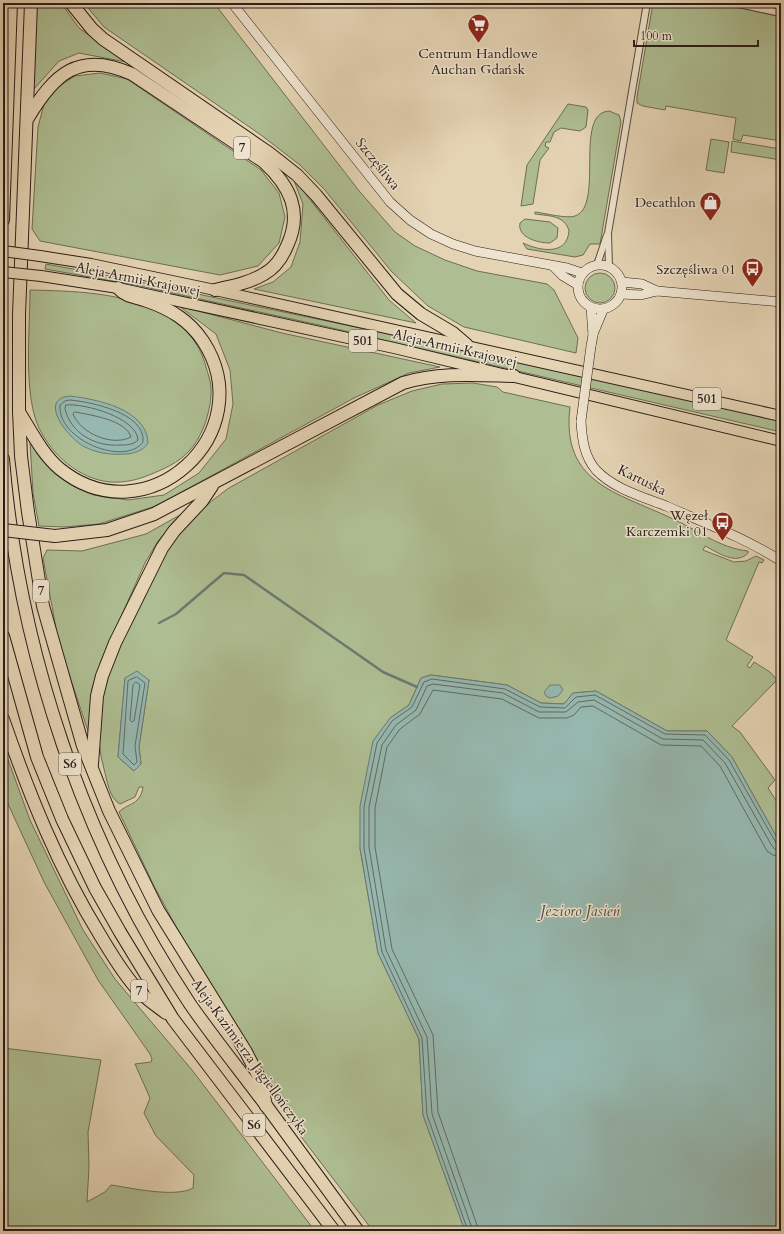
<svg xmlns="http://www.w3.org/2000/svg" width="784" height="1234" font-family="Cardo,serif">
<rect width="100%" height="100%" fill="#e5d4b4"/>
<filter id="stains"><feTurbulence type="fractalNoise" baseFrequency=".005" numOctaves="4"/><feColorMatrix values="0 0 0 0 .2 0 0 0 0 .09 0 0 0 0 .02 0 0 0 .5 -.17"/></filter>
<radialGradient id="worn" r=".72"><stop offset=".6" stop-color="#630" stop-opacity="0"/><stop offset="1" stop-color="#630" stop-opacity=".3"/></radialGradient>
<g fill="#aebe92" stroke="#6c6e55" fill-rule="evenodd">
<polygon points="37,3 61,3 79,28 126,62 79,53 59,61 33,90"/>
<polygon points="84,3 214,3 360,192 395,232 415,246 445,260 477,271 547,284 554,290 578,338 576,353 464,327 428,306 392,272 324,189 300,165 261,135 104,27"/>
<polygon points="653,3 717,3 781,17 781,141 743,135 741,141 733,139 736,118 666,106 665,110 643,106 637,103 637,97"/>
<polygon points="100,73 127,79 261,170 279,193 285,217 279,243 258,266 220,275 40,241 32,229 38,127 44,104 59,86 75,76"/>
<polygon points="568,104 586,107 588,110 586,127 580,131 561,128 554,132 550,142 546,142 545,146 549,148 540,160 533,204 521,206 527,165"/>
<path d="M609,111L619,115L621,122L600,244H590L583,255L575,257L527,249L523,243C540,251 567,256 569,231C565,215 548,216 535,214V212C544,213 567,219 575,216C605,206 573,113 609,111Z"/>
<polygon points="711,139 729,142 724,173 706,170"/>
<polygon points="732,141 781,149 781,160 731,152"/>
<polygon points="293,178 389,300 416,323 254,289 273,282 291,267 300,242 303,204"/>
<path d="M525,219L550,222L558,228L557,238L550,243C539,243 517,238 520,223Z"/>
<path d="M46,264C140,281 234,302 327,321C479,353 631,385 781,422V432L319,325L140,286L45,269Z"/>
<circle cx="600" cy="288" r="15"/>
<path d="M30,290C73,291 121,292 160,312C183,323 200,343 206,367C208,374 211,382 211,388C212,408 203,437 189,451C178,463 164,469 149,475C137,480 124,483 110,482C79,479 52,455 39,428C23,394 30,329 30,290Z"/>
<polygon points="179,306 282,333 440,367 409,373 354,398 156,506 99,524 64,527 39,526 33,493 30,442 42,460 59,476 75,487 94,495 128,500 164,495 199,473 226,439 233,404 230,370 216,334"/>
<path d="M473,383L497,387L503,392L570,407C561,483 616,492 671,518C698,530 719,548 748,551V553C736,566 717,552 705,546L703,550L734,562L746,561L756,556L764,560L762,563L759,562L726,640L753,657L747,666L750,668L754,662L770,672L777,680L732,726L740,732L775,780L768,788L781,808V845L732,757L707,731H667L596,691L573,693L564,704L541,703L507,685L431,675L421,678L409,705L390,718L360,848L378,953L419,1039L423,1115L465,1231H373L299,1134L281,1104L243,1037L179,932L154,886L119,812C130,802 140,805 143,787H139L135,797L120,804C109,798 107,780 104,769C87,709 115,654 141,601C149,584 156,565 167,550C183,525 205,505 229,488L378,405L412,391L442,384ZM125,678L149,680L139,747L141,764L134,771L118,757Z"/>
<polygon points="180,515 158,541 145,563 102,659 92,689 89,734 59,644 43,558 47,550 82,551 146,534"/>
<path d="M3,746L30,820L83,930L115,979L192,1070L315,1231H3V1048L101,1060L88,1132L89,1167L87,1202L105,1192L111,1185C131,1188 176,1198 193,1188L194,1175L156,1136L144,1113L150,1098L135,1064L151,1062L152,1059L150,1054L98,980L44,882L3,793Z"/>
</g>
<g fill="#96b8af" stroke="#6b7a73">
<path d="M70,396C96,399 147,409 148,443C143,451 133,454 124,454C110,455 97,453 85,447C70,440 36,399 70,396Z"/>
<polygon points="137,671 149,680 139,747 141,764 134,771 118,757 125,678"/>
<polygon points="431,675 507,685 541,703 564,704 573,693 596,691 667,731 707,731 732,757 781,845 781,1231 465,1231 423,1115 419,1039 378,953 360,848 360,806 373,741 390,718 409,705 421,678"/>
<polygon points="550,685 560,685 563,690 558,696 550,698 546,696 544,692"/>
</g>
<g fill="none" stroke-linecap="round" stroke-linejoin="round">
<g stroke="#606a64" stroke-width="1">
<path d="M70,400C91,402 146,413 143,442C125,467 57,440 60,405L65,401Z"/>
<path d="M66,405C85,403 137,418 138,440C133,445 127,445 121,445C96,447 71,434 65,409Z"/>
<path d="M75,412C91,415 126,420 131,437C112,447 80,433 73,414Z"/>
<polygon points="137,677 145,683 135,746 137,762 134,765 123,754 128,681"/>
<polygon points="136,682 140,685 134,721 132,722 130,720 133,685"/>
<polyline points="468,1231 427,1115 422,1038 382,952 364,848 364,807 377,743 392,721 412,707 424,682 432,679 505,689 540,707 565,708 576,697 595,695 665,734 705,735 729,760 776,843 781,846"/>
<polyline points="473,1231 432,1114 427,1037 386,950 369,847 369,807 382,745 396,725 416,710 427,686 433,684 503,693 539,712 566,712 578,702 594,700 663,739 703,740 725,763 772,846 776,850 781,851"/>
<polyline points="479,1231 438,1112 433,1035 392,949 375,847 375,808 387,747 400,729 420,714 433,690 502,699 539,718 567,718 574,715 581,707 593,706 661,745 701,746 720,766 767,851 773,855 781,857"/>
</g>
<polyline stroke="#6b7a73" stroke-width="2.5" points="159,623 176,614 224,573 244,575 383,672 417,687"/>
<defs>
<g id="street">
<polyline points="734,3 781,13"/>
<polyline points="597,265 607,235"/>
<polyline points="609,267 608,233 647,3"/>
</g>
<g id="secondary">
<polyline points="232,3 390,202 410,220 431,234 453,244 475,251 567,268 582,273"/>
<circle cx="600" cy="287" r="22"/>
<polyline points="553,266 563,276 578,285"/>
<polyline points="622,282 642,284 657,291"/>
<polyline points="621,294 641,295 657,291 781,302"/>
<polyline points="591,308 593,335 591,346"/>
<polyline points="593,334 603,310"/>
<path d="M581,421C582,439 584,456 596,470C614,489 643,497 666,506C705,523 745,538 781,561"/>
</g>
<g id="primary">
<polyline points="40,256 91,264 215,290 781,416"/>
<polyline points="41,276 118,288 394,348 781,441"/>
</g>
<g id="highway">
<polyline points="31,3 19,315 19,411 21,456 28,512 43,606 83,746 109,811 158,910 246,1052 261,1081 266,1106"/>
<polyline points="71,3 92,29 103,39 269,153 297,175 316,195 397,294 421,314 453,333 467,345"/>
<path d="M28,118C54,74 79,50 132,74L264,162C290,186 303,212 287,246C282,258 275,268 264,274C249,283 232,286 215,290"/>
<polyline points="3,220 11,3"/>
<path d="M19,412C31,431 42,454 60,469C146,539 263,433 203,341C189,320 170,309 147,301C136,297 126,297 118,288"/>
<path d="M3,459C19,651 83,843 190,1004C215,1040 242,1073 268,1108C298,1149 328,1190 358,1231"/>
<path d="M55,536L107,530L154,514L403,383C439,372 476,375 514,376"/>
<polyline points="3,636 37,757 62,819 95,888 120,932 173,1019 334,1231"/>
<path d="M3,719C29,794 58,867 100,935C111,953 123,974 138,990C146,999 157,1006 166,1013"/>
<polyline points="92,764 97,696 102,676 115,643 162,548 174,531 202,501 212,486"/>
</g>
</defs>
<use href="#street" stroke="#5a4b3f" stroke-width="8"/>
<use href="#secondary" stroke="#2b1d18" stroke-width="10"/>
<use href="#primary" stroke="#2b1d18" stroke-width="12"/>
<use href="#highway" stroke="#2b1d18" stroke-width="14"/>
<use href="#street" stroke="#eee3ce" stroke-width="6"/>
<use href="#secondary" stroke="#eee3ce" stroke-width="9"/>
<use href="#primary" stroke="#e5d4b4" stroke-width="10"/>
<use href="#highway" stroke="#e5d4b4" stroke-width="12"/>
<defs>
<polyline id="secondary-bridge" points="581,421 591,346"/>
<g id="primary-bridge">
<polyline points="3,251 40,256"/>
<polyline points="3,272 41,276"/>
</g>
<polyline id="highway-bridge" points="3,530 55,536"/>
</defs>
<use href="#secondary-bridge" stroke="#2b1d18" stroke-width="10" stroke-linecap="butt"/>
<use href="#primary-bridge" stroke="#2b1d18" stroke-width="12" stroke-linecap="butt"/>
<use href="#highway-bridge" stroke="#2b1d18" stroke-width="14" stroke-linecap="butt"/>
<use href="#secondary-bridge" stroke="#eee3ce" stroke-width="9"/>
<use href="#primary-bridge" stroke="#e5d4b4" stroke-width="10"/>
<use href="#highway-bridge" stroke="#e5d4b4" stroke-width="12"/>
</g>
<defs>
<symbol id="supermarket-pin" viewBox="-11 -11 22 30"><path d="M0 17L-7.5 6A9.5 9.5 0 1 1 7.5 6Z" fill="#8f2418" stroke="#eee3ce"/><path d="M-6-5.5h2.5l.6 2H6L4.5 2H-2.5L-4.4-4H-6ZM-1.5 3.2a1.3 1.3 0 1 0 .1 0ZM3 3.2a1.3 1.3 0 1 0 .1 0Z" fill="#fff"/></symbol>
<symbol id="shop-pin" viewBox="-11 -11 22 30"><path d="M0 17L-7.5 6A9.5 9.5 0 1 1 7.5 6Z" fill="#8f2418" stroke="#eee3ce"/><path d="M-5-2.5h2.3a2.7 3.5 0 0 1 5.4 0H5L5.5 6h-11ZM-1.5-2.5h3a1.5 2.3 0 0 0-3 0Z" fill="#fff"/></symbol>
<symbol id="bus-pin" viewBox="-11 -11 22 30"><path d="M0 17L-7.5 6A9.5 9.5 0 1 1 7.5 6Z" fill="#8f2418" stroke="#eee3ce"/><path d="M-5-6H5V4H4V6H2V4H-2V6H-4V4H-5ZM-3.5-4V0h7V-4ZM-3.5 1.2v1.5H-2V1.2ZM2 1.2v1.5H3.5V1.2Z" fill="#fff"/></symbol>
</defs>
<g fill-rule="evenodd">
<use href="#supermarket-pin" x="466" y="12" width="25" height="34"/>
<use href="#shop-pin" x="698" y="190" width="25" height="34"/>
<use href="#bus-pin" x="740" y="256" width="25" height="34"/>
<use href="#bus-pin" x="710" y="510" width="25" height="34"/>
</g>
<g text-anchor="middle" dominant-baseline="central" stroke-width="3" stroke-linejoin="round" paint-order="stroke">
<g fill="#eee3ce" stroke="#66584f" stroke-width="1">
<rect x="234" y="137" width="16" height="22" rx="3"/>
<rect x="349" y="330" width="28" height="22" rx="3"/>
<rect x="693" y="388" width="28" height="22" rx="3"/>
<rect x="33" y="580" width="16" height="22" rx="3"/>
<rect x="59" y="753" width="22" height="22" rx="3"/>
<rect x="131" y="980" width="16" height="22" rx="3"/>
<rect x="243" y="1114" width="22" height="22" rx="3"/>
</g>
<g font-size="13" font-weight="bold" fill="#2b1d18">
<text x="242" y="148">7</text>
<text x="363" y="341">501</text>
<text x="707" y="399">501</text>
<text x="41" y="591">7</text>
<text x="70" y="764">S6</text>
<text x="139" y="991">7</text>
<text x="254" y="1125">S6</text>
</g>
<g font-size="14" fill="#2b1d18" stroke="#eee3ce" text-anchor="end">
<text x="478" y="53" text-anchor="middle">Centrum Handlowe<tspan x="478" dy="16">Auchan Gdańsk</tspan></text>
<text x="696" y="202">Decathlon</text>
<text x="736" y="269">Szczęśliwa 01</text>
<text x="708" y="515">Węzeł<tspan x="708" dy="16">Karczemki 01</tspan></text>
</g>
<g font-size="14" fill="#2b1d18" stroke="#eee3ce">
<text transform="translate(378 164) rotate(51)">Szczęśliwa</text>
<text transform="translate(138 279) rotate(11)">Aleja Armii Krajowej</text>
<text transform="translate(455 348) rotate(13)">Aleja Armii Krajowej</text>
<text transform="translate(642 480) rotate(26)">Kartuska</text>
<text transform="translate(250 1057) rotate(54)">Aleja Kazimierza Jagiellończyka</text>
</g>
<g font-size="15" font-style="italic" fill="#4b4c45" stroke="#eee3ce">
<text x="580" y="911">Jezioro Jasień</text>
</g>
</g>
<rect width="784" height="1234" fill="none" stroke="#e5d4b4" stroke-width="16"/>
<rect x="4" y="4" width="776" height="1226" fill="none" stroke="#2b1d18" stroke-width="2"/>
<rect x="8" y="8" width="768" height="1218" fill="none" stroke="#2b1d18"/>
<path d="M634 40v6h124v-6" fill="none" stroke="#2b1d18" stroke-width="2"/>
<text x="640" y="40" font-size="12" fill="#2b1d18" stroke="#eee3ce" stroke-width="3" paint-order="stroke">100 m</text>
<rect width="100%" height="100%" filter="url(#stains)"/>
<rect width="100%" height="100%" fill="url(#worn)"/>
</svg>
